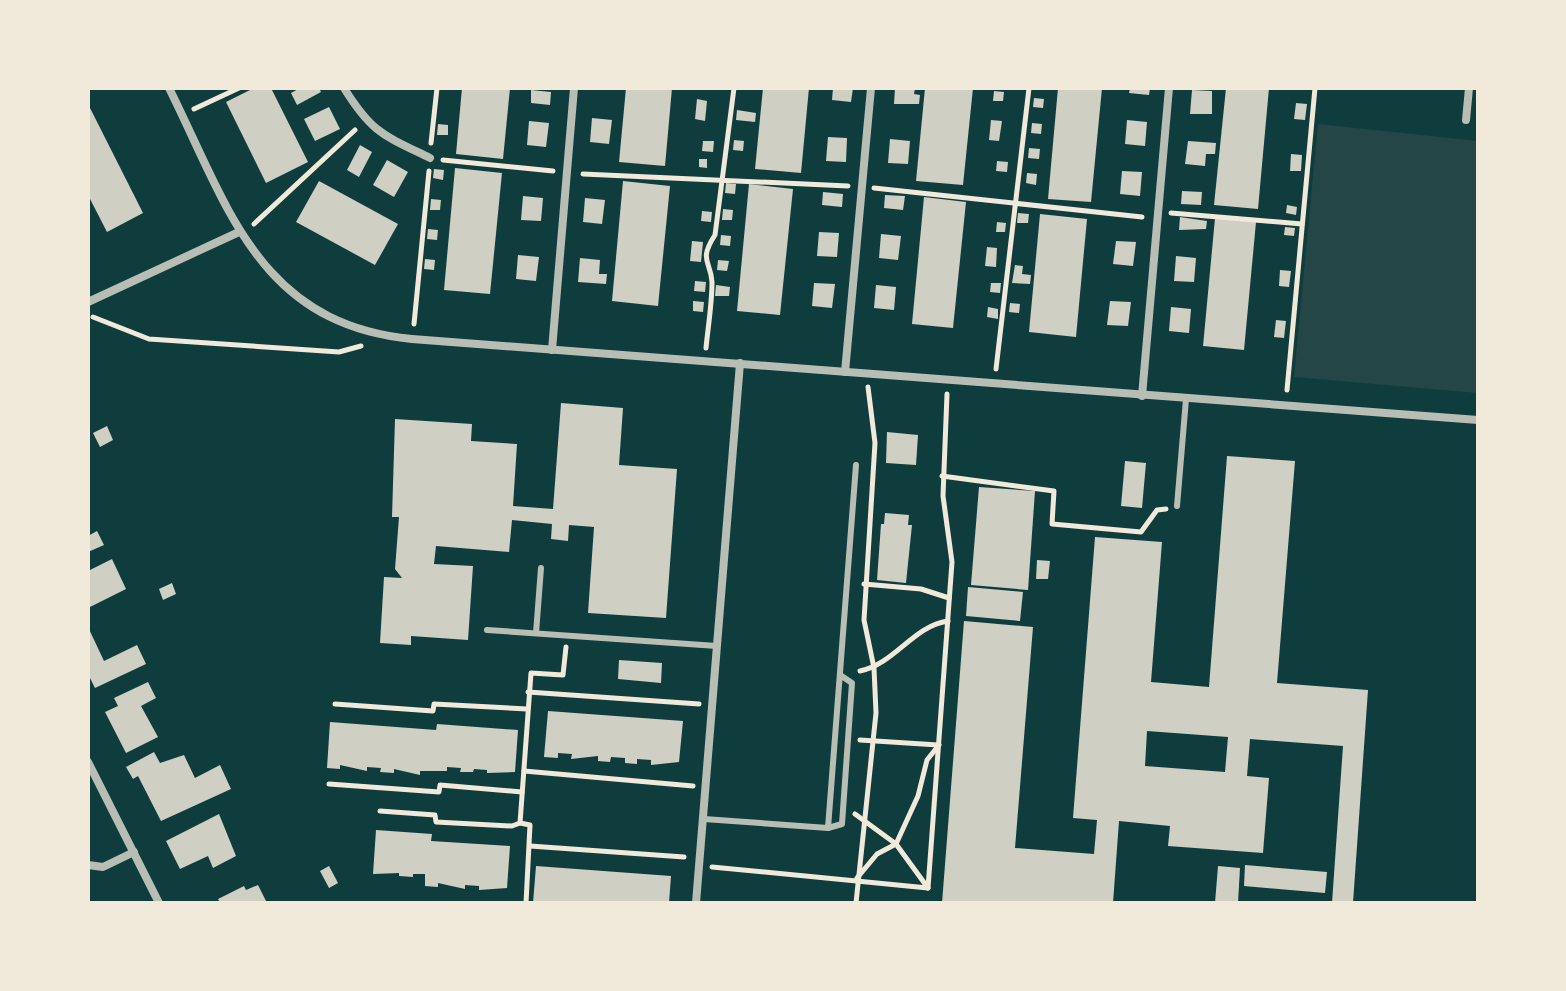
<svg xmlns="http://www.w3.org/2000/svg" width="1566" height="991" font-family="Jost,sans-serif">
<rect width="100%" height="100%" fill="#0f3d3e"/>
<polygon fill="#244646" points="1318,124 1478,141 1478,393 1294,377"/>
<g fill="#cfcfc3" fill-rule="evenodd">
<polygon points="254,88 271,88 308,162 266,183 226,102"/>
<polygon points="300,88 319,88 321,92 297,105 291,93"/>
<polygon points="462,88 510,88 503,159 456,154"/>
<polygon points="626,88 672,88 665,166 619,162"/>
<polygon points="763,88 809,88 801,173 755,169"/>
<polygon points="833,88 853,88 851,102 832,100"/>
<polygon points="895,88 915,88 914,94 920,95 919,104 894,104"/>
<polygon points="925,88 973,88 963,185 916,181"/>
<polygon points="1058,88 1102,88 1091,202 1048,199"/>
<polygon points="1130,88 1150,88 1149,95 1129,93"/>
<polygon points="1226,88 1269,88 1258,209 1214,205"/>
<polygon points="531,90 551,92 550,105 531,103"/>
<polygon points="1192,90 1212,91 1212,114 1190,114"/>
<polygon points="994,91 1004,92 1003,101 993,101"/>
<polygon points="1034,98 1044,99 1043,108 1033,107"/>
<polygon points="697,99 707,101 705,121 695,119"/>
<polygon points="1296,103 1307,104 1305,120 1294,119"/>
<polygon points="88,104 143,213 107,232 88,195"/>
<polygon points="329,107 340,129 315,141 304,119"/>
<polygon points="737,110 756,113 755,122 736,120"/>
<polygon points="592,118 612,120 609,144 590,142"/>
<polygon points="991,120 1002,121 999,141 989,140"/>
<polygon points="1127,120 1147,122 1145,146 1125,144"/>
<polygon points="529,121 549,123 546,147 527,145"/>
<polygon points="1032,123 1042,124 1041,134 1031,133"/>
<polygon points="438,124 448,125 448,135 437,135"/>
<polygon points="828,137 847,138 846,162 826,161"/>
<polygon points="890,139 910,141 908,164 888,163"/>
<polygon points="734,140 744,141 743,151 733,150"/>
<polygon points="703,141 714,141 713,152 702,151"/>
<polygon points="1188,141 1216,143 1215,154 1206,154 1205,166 1185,164"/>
<polygon points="360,145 372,152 359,177 347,170"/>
<polygon points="1029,148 1040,149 1039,159 1028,158"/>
<polygon points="1291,154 1302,155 1301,171 1290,171"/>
<polygon points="699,159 707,159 707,168 699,167"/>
<polygon points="387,160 408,172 394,197 373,185"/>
<polygon points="997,161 1008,162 1007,172 996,171"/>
<polygon points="455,168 502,173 490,294 444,290"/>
<polygon points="434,169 444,170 443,180 433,178"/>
<polygon points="1122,171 1142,172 1140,196 1120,194"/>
<polygon points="1027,173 1037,174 1036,185 1026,183"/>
<polygon points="319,181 398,224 375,265 296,222"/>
<polygon points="623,181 670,186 658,306 612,301"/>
<polygon points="726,183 736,184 735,194 725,193"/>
<polygon points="749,184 793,189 780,315 737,311"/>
<polygon points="1182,191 1202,192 1201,205 1181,204"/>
<polygon points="823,192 843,194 842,207 822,205"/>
<polygon points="885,195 905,196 903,210 884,208"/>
<polygon points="523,196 543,198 541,221 521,220"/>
<polygon points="924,197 966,202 953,328 912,324"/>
<polygon points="585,198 605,200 602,224 583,222"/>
<polygon points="431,199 441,200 440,210 430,210"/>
<polygon points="1287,205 1297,207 1296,215 1286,213"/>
<polygon points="723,209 733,210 732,220 722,220"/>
<polygon points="702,211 712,212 711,222 701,221"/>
<polygon points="1018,213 1029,214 1028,223 1017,223"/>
<polygon points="1040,214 1087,219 1076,337 1029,332"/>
<polygon points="1180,217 1207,221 1206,229 1179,230"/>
<polygon points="1215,218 1256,222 1244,350 1203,346"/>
<polygon points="997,222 1006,223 1005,232 996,232"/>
<polygon points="1285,227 1295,228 1294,236 1284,235"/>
<polygon points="428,229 438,230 437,240 427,239"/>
<polygon points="819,232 839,233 837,257 817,256"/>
<polygon points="881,234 901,236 898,260 879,258"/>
<polygon points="721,235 731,236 730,246 720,245"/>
<polygon points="692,241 703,242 701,262 690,261"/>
<polygon points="1116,241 1136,242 1133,266 1113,264"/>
<polygon points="987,247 997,248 996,267 985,266"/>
<polygon points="518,255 539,257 536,281 516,279"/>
<polygon points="1176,256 1196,258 1194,282 1174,281"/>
<polygon points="580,258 600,260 599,274 607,274 606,284 578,282"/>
<polygon points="425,259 435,260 434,270 424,269"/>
<polygon points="718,260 729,261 727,271 717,270"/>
<polygon points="1015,265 1023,266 1022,274 1031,275 1030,284 1012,283"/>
<polygon points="1280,270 1291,271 1289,287 1279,286"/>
<polygon points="695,281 706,282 705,292 694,291"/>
<polygon points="814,283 835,284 832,308 812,306"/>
<polygon points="991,283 1001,283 1000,293 990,292"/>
<polygon points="716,285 730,287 729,296 715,296"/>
<polygon points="876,285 896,287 894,310 874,308"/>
<polygon points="693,301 704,302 703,312 693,311"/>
<polygon points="1110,301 1131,302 1128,326 1107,325"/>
<polygon points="1010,303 1020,304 1019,313 1009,312"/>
<polygon points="988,307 998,309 998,319 987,317"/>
<polygon points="1171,307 1191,309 1189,333 1169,331"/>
<polygon points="1276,320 1286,321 1284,338 1274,337"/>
<polygon points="561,403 623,408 619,465 677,469 666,618 588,613 594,527 569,525 568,541 551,539 552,524 512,520 509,552 436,546 434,564 473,566 468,640 411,636 411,645 380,643 384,577 402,578 395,569 399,517 392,517 395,419 472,424 471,441 517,444 513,506 553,509"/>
<polygon points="107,426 113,440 100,447 93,433"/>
<polygon points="887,432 918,435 916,465 886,463"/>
<path d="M1227,456L1295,461L1277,683L1368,690L1353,903H1332L1343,746L1250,739L1247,776L1269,778L1263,853L1168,846L1170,826L1119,821L1113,903H942L964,621L1033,627L1015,848L1094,854L1097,820L1073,818L1095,537L1162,542L1151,682L1209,687ZM1147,731L1228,737L1225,772L1145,766Z"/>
<polygon points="1125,461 1146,463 1142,508 1121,506"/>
<polygon points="979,487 1035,491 1028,590 971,585"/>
<polygon points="885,513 909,515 908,525 912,525 906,583 877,580 881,524 884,524"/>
<polygon points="97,531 104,545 88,552 88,536"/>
<polygon points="112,559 126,589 88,608 88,571"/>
<polygon points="1037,560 1050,561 1048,579 1036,579"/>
<polygon points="172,583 176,594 163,600 159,589"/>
<polygon points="968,587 1023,592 1020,621 966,616"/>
<polygon points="88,627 104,661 137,645 146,664 95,688 88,674"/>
<polygon points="619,660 662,663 661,683 618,679"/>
<polygon points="148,682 156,698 141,706 158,737 126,753 105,712 118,706 114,698"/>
<polygon points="548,711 683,721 679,762 651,765 651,760 637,759 637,764 625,763 625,758 611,757 610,762 598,761 598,756 571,759 572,754 558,753 558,758 544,757"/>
<polygon points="330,722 436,730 437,724 518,730 515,772 487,773 487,770 474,769 473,772 460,772 461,768 447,767 447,771 420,771 420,775 394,769 394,773 380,772 381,768 367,767 367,771 340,765 340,769 327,768"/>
<polygon points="154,752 160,763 184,755 195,778 220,765 231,789 161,821 138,776 133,779 126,767"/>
<polygon points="219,814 236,856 213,868 208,856 180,869 166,841"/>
<polygon points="376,830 432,834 431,841 510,846 507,888 479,890 479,886 465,885 465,889 438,883 438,887 425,886 425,874 413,874 413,877 399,876 399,873 373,874"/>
<polygon points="1245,865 1327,872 1325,893 1244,886"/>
<polygon points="329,866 338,883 329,888 320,871"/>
<polygon points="536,866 671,876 669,903 533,903"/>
<polygon points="1218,866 1240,868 1238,903 1215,903"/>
<polygon points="258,885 267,903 220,903 218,899 244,886 246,890"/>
</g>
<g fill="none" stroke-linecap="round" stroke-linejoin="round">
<g stroke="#f1e9da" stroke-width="5">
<polyline points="194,109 239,88"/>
<polyline points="431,143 437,88"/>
<polyline points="443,160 553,171"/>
<polyline points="583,174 848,186"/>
<polyline points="874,188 1142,217"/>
<polyline points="1171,213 1302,224"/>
<polyline points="254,224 355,130"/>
<polyline points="93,317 149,339 339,352 361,346"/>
<polyline points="414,324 429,171"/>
<path d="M706,348C708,327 712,304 712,282C711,261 698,261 715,235L734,88"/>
<polyline points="996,369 1029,88"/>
<polyline points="1287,390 1315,88"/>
<polyline points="942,476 1054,491 1052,524 1141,532 1157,510 1166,509"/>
<polyline points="864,584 921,589 949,598"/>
<path d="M860,671C896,663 913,626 948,621"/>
<polyline points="528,692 699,704"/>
<polyline points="335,704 433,711 434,704 527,709"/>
<polyline points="860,740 938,745"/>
<polyline points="524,771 693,786"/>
<polyline points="329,784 439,792 440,785 522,792"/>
<polyline points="380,811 435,815 436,822 512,826 520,823"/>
<polyline points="855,814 896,844 928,888"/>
<polyline points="530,846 684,857"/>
<polyline points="712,867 928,888 952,562 943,496 947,394"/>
<polyline points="857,878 877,854 896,844 918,796 927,760 939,745"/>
<polyline points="526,903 530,825 520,823 531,673 563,675 566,647"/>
<polyline points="856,903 876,713 874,668 864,620 875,443 868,387"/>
</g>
<g stroke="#b8beb3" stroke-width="6">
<polyline points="1177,506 1186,399"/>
<polyline points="487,630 717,646"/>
<polyline points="536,633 541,568"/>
<polyline points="704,819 828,828 856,465"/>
<polyline points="828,828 842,824 852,683 840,675"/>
</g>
<g stroke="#b8beb3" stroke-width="8">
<path d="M169,88C228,206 258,324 412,339L1478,420"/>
<path d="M344,88C372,133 383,135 430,158"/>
<polyline points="1466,120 1469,88"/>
<polyline points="88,302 239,232"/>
<polyline points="552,350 574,88"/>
<polyline points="845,372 871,88"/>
<polyline points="1142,396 1169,88"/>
<polyline points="88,762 159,903"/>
<polyline points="88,865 103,867 134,852"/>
<polyline points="696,903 740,363"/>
</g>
</g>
<rect width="1566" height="991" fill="none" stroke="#f1e9da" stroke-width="180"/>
</svg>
